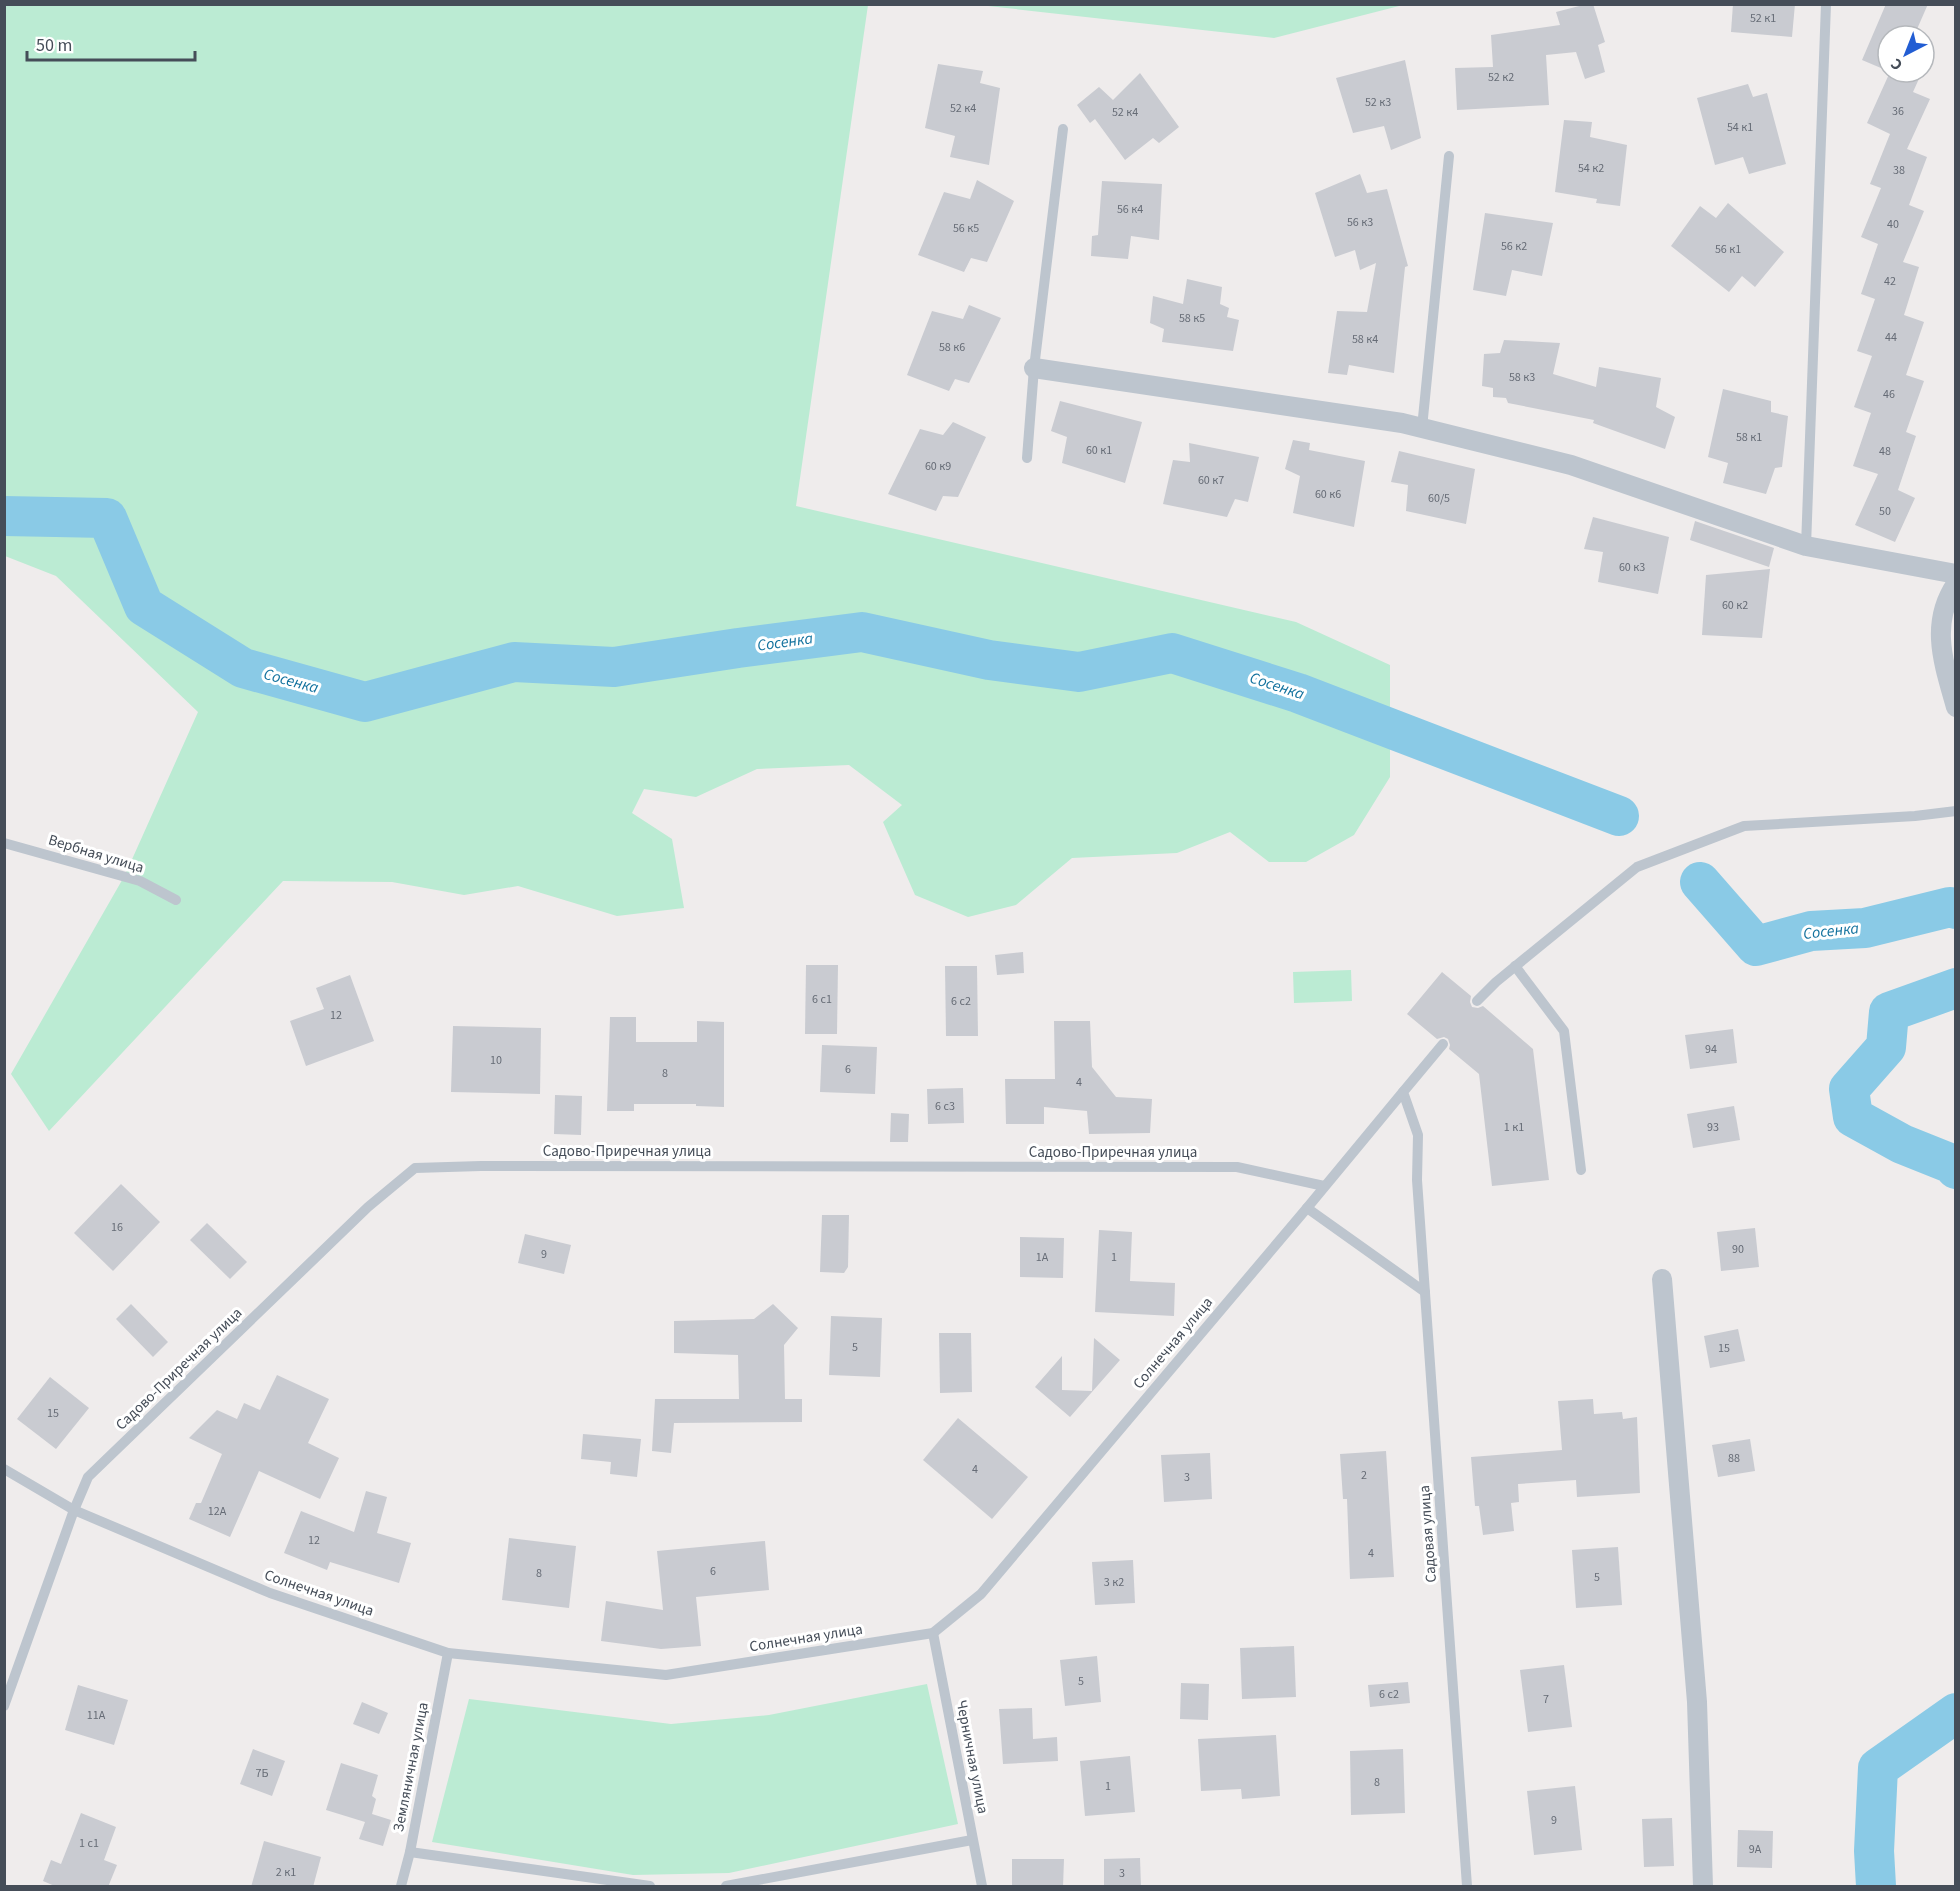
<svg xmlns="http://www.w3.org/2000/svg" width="1960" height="1891" font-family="'Source Sans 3',sans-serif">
<rect width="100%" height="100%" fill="#efecec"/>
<g fill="#bbebd3">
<polygon points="4,5 868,5 796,506 1296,622 1390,665 1390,777 1354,835 1306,862 1269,862 1230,832 1177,853 1072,858 1016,905 968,917 915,895 883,822 902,805 849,765 757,769 696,797 644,789 632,813 672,839 684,908 617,916 518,886 464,895 392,882 283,881 49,1131 11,1074 125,875 198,712 56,576 5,556"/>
<polygon points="979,5 1403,4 1403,5 1274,38"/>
<polygon points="1351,970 1352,1001 1294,1003 1293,972"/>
<polygon points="927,1684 958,1824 729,1873 633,1875 432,1842 469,1699 671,1724 769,1715"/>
</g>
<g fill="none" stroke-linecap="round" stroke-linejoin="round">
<g stroke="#8acae6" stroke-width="40">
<polyline points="4,516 107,518 144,606 243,668 365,702 514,662 614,667 738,648 862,632 989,660 1079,672 1172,653 1298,693 1619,816"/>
<polyline points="1700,882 1756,946 1811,931 1865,928 1950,907 1956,909"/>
<polyline points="1956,988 1889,1012 1886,1047 1849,1089 1853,1117 1902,1144 1952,1164 1956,1169"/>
<polyline points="1876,1886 1874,1851 1878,1768 1956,1713"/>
</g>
</g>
<g fill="#c9cbd1">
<polygon points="1587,4 1593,4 1605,42 1598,45 1605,72 1585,79 1576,52 1546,55 1549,105 1457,110 1455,68 1493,67 1491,35 1560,25 1556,12"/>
<polygon points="1733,4 1795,4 1792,37 1731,32"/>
<polygon points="1886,4 1928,4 1914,36 1888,36 1888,71 1862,60"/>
<polygon points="1405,60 1421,138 1391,150 1384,126 1353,133 1336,78"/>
<polygon points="938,64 983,71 980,83 1000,88 989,165 950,157 955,136 925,128"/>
<polygon points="1890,72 1922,72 1913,92 1930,99 1907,149 1927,157 1909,205 1924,211 1903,262 1919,267 1904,315 1924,322 1906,375 1924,381 1906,432 1916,436 1898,490 1915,498 1895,542 1855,525 1878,474 1853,466 1871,413 1854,407 1872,356 1857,351 1875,299 1861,294 1878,244 1861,237 1881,188 1870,184 1890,134 1867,123"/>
<polygon points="1140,73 1179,127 1159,143 1153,138 1125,160 1095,119 1090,123 1077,105 1099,87 1113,100"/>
<polygon points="1748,84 1753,97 1767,93 1786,164 1749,174 1743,157 1715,165 1697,98"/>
<polygon points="1564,120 1592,122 1590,137 1627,145 1620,206 1596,203 1597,199 1555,192"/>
<polygon points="1360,174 1367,193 1387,189 1408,266 1405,267 1394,373 1349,365 1347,375 1328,373 1337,311 1367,312 1376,263 1360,270 1355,250 1335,257 1315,193"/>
<polygon points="977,180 1014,201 987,262 971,258 964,272 918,255 944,192 970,199"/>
<polygon points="1102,181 1162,184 1159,240 1131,236 1128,259 1091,256 1092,236 1098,235"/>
<polygon points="1728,203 1784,252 1755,287 1742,276 1729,292 1671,246 1700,206 1716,218"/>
<polygon points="1485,213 1553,223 1542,276 1512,270 1506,296 1473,290"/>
<polygon points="1187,279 1222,287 1220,304 1229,308 1227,317 1239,320 1233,351 1162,342 1164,329 1150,323 1153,296 1183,304"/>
<polygon points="969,305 1001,318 969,383 955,379 949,391 907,375 932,311 963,319"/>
<polygon points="1504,340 1560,343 1553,374 1596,387 1599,367 1661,378 1656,407 1675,417 1665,449 1593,423 1594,420 1508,403 1506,398 1493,397 1493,388 1482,386 1484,354 1500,353"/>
<polygon points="1723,389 1771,401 1771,412 1788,416 1782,467 1775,468 1766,494 1723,483 1728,463 1708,457"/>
<polygon points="1060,401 1142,422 1125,483 1062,463 1067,437 1051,431"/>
<polygon points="953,422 986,437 958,497 943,496 936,511 888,494 920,429 943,435"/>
<polygon points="1293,440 1310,443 1309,450 1365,461 1354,527 1293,513 1300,476 1285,469"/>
<polygon points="1189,443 1259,457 1248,502 1235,499 1227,517 1163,504 1173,460 1190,462"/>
<polygon points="1399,451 1475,469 1466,524 1406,511 1408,485 1391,482"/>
<polygon points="1593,517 1669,537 1658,594 1598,582 1603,552 1584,549"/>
<polygon points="1695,521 1774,548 1769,567 1690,540"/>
<polygon points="1770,569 1762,638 1702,635 1706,575"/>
<polygon points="1023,952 1024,973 997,975 995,955"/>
<polygon points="806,965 838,965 837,1034 805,1034"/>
<polygon points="945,966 977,966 978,1036 946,1036"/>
<polygon points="1442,972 1471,996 1470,1002 1472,1007 1478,1008 1483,1006 1533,1049 1549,1180 1492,1186 1479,1074 1449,1049 1450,1045 1448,1039 1444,1037 1437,1039 1407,1014"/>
<polygon points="350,975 374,1041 306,1066 290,1021 324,1009 316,988"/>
<polygon points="610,1017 636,1017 636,1042 697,1042 697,1021 724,1022 724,1107 696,1106 696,1104 634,1104 634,1111 607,1111"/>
<polygon points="1054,1021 1090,1021 1092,1067 1116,1097 1152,1099 1150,1133 1089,1134 1087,1111 1044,1107 1044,1124 1006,1124 1005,1079 1055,1079"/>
<polygon points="453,1026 541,1028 540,1094 451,1092"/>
<polygon points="1733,1029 1737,1063 1690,1069 1685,1035"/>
<polygon points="822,1045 877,1047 875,1094 820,1092"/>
<polygon points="963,1088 964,1123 928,1124 927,1089"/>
<polygon points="555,1095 582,1096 581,1135 554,1134"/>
<polygon points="1734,1106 1740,1140 1693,1148 1687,1114"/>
<polygon points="891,1113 909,1114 908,1142 890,1142"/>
<polygon points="121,1184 160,1222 113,1271 74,1233"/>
<polygon points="822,1215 849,1215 848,1267 844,1273 820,1272"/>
<polygon points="207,1223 247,1262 230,1279 190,1240"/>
<polygon points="1755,1228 1759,1267 1721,1271 1717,1232"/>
<polygon points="1099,1230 1132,1232 1130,1281 1175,1283 1174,1316 1095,1312"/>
<polygon points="525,1234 571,1245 564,1274 518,1263"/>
<polygon points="1020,1237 1064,1238 1063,1278 1020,1277"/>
<polygon points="131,1304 168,1342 153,1357 116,1319"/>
<polygon points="773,1304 798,1328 784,1345 785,1399 802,1399 802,1422 674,1423 671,1453 652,1451 655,1399 739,1399 738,1355 674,1353 674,1321 754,1319"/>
<polygon points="831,1316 882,1318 880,1377 829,1375"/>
<polygon points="1738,1329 1745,1361 1710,1368 1704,1336"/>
<polygon points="939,1333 971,1333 972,1392 940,1393"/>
<polygon points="1094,1338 1120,1360 1070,1417 1035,1387 1062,1356 1062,1390 1092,1391"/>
<polygon points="277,1375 329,1399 308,1443 339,1458 320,1499 259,1471 230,1537 189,1519 196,1503 201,1503 222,1454 189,1438 217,1410 237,1419 244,1403 260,1410"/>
<polygon points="50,1377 89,1408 56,1449 17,1419"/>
<polygon points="1593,1399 1594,1414 1622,1412 1623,1419 1637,1417 1640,1493 1577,1497 1576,1480 1518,1484 1519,1502 1511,1503 1514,1531 1483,1535 1479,1506 1475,1506 1471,1457 1562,1450 1558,1401"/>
<polygon points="958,1418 1028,1477 992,1519 923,1460"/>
<polygon points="583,1434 641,1439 637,1477 610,1474 611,1462 581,1459"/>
<polygon points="1750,1439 1755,1471 1718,1477 1712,1445"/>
<polygon points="1386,1451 1394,1577 1350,1579 1347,1499 1343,1499 1340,1454"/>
<polygon points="1210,1453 1212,1499 1164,1502 1161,1455"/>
<polygon points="366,1491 387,1497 377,1533 411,1543 399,1583 330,1562 327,1570 284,1553 301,1511 354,1532"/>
<polygon points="509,1538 576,1546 569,1608 502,1600"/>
<polygon points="765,1541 769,1590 696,1597 701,1646 661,1649 601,1641 606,1601 663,1610 657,1551"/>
<polygon points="1618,1547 1622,1605 1576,1608 1572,1550"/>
<polygon points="1133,1560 1135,1603 1095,1605 1092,1562"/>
<polygon points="1294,1646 1296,1697 1242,1699 1240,1648"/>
<polygon points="1097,1656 1101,1702 1065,1706 1060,1660"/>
<polygon points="1564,1665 1572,1727 1528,1732 1520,1670"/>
<polygon points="1408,1682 1410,1703 1370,1707 1368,1685"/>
<polygon points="1181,1683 1209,1684 1208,1720 1180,1719"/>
<polygon points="78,1685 128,1700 114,1745 65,1730"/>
<polygon points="362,1702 388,1713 379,1734 353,1724"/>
<polygon points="1032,1708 1033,1739 1057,1737 1058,1761 1003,1764 999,1709"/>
<polygon points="1276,1735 1280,1796 1242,1799 1241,1789 1201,1791 1198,1739"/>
<polygon points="253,1749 285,1761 272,1796 240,1784"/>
<polygon points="1403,1749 1405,1813 1351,1815 1350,1751"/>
<polygon points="1130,1756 1135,1812 1085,1816 1080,1761"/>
<polygon points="341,1763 378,1775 372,1796 376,1799 372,1814 391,1820 383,1846 359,1839 365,1822 326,1810"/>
<polygon points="1575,1786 1582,1850 1534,1855 1527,1791"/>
<polygon points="81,1813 116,1827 104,1860 117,1865 108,1887 57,1887 43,1881 51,1860 61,1864"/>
<polygon points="1672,1818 1674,1866 1644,1867 1642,1819"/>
<polygon points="1738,1830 1773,1831 1772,1868 1737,1867"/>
<polygon points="264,1841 321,1857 313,1887 251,1887"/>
<polygon points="1140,1858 1141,1887 1104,1887 1104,1859"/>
<polygon points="1012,1859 1064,1859 1063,1887 1012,1887"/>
</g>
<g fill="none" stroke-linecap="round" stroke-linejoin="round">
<g stroke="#bdc5ce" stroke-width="10">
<polyline points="1422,428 1449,156"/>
<polyline points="1027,458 1034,368 1063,129"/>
<polyline points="1806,546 1826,4"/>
<polyline points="4,843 140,881 176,900"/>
<polyline points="1515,966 1564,1031 1581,1170"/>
<polyline points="1477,1001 1496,982 1637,867 1744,826 1915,816 1956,811"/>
<polyline points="1443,1044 1403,1092 1418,1135 1417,1180 1467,1886"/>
<polyline points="1307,1208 1425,1292"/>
<polyline points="4,1469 74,1510 270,1593 448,1653 666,1675 933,1633 981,1594 1307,1208 1403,1092"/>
<polyline points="933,1633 982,1886"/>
<polyline points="4,1706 74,1510 88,1477 368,1207 415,1168 481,1166 1237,1167 1324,1186"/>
<polyline points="410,1852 650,1886"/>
<polyline points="401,1886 410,1852 448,1653"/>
<polyline points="726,1886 972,1840"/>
</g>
<g stroke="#bdc5ce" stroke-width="20">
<polyline points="1034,368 1402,423 1571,465 1806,546 1956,574"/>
<path d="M1956,584C1929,624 1944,664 1956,707"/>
<polyline points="1662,1279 1697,1702 1703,1886"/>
</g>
</g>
<g text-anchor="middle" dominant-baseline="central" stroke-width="6" stroke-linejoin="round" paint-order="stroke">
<g font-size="12" fill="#666c76">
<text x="1763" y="18">52 к1</text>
<text x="1501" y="77">52 к2</text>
<text x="1378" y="102">52 к3</text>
<text x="963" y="108">52 к4</text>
<text x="1898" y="111">36</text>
<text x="1125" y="112">52 к4</text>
<text x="1740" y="127">54 к1</text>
<text x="1591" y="168">54 к2</text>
<text x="1899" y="170">38</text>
<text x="1130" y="209">56 к4</text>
<text x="1360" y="222">56 к3</text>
<text x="1893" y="224">40</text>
<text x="966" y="228">56 к5</text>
<text x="1514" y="246">56 к2</text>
<text x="1728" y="249">56 к1</text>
<text x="1890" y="281">42</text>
<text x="1192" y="318">58 к5</text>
<text x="1891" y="337">44</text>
<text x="1365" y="339">58 к4</text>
<text x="952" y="347">58 к6</text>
<text x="1522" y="377">58 к3</text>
<text x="1889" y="394">46</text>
<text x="1749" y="437">58 к1</text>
<text x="1099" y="450">60 к1</text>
<text x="1885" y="451">48</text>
<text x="938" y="466">60 к9</text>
<text x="1211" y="480">60 к7</text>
<text x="1328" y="494">60 к6</text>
<text x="1439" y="498">60/5</text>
<text x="1885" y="511">50</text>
<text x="1632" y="567">60 к3</text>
<text x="1735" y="605">60 к2</text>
<text x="822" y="999">6 с1</text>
<text x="961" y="1001">6 с2</text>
<text x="336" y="1015">12</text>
<text x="1711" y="1049">94</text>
<text x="496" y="1060">10</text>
<text x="848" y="1069">6</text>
<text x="665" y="1073">8</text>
<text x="1079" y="1082">4</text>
<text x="945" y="1106">6 с3</text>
<text x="1514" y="1127">1 к1</text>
<text x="1713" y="1127">93</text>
<text x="117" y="1227">16</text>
<text x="1738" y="1249">90</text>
<text x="544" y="1254">9</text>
<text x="1042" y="1257">1А</text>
<text x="1114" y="1257">1</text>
<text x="855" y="1347">5</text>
<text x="1724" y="1348">15</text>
<text x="53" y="1413">15</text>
<text x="1734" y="1458">88</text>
<text x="975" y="1469">4</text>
<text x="1364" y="1475">2</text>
<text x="1187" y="1477">3</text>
<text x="217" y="1511">12А</text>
<text x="314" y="1540">12</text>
<text x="1371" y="1553">4</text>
<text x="713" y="1571">6</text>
<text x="539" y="1573">8</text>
<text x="1597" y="1577">5</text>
<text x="1114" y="1582">3 к2</text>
<text x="1081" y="1681">5</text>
<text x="1389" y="1694">6 с2</text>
<text x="1546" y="1699">7</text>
<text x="96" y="1715">11А</text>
<text x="262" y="1773">7Б</text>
<text x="1377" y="1782">8</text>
<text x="1108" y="1786">1</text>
<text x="1554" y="1820">9</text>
<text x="89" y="1843">1 с1</text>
<text x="1755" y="1849">9А</text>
<text x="286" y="1872">2 к1</text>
<text x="1122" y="1873">3</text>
</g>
<g font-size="15" fill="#454d58" stroke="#fff">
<text transform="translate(96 854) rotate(17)">Вербная улица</text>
<text x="627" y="1151">Садово-Приречная улица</text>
<text x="1113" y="1152">Садово-Приречная улица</text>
<text transform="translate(1173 1343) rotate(-50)">Солнечная улица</text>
<text transform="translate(179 1369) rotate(-44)">Садово-Приречная улица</text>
<text transform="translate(1428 1534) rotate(-94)">Садовая улица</text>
<text transform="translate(319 1593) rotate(19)">Солнечная улица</text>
<text transform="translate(806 1638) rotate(-9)">Солнечная улица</text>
<text transform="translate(972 1757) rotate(79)">Черничная улица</text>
<text transform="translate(411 1767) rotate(-79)">Земляничная улица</text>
</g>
<g font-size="16" font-style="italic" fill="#13729e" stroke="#fff">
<text transform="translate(785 642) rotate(-8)">Сосенка</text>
<text transform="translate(291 681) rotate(15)">Сосенка</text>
<text transform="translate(1277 686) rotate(18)">Сосенка</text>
<text transform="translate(1831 931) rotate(-6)">Сосенка</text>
</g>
</g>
<rect width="1960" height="1891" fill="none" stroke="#454d58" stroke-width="12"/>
<g transform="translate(1906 54) rotate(222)"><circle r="28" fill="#ffffff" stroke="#b5b8bc" stroke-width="1.5"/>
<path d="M0-4.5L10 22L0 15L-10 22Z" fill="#225dd3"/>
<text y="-9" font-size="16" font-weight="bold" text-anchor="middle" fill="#454d58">С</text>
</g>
<path d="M27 51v9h168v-9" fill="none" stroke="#454d58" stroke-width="3"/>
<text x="36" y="51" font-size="18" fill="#454d58" stroke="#ffffff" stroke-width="4.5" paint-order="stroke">50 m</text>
</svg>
